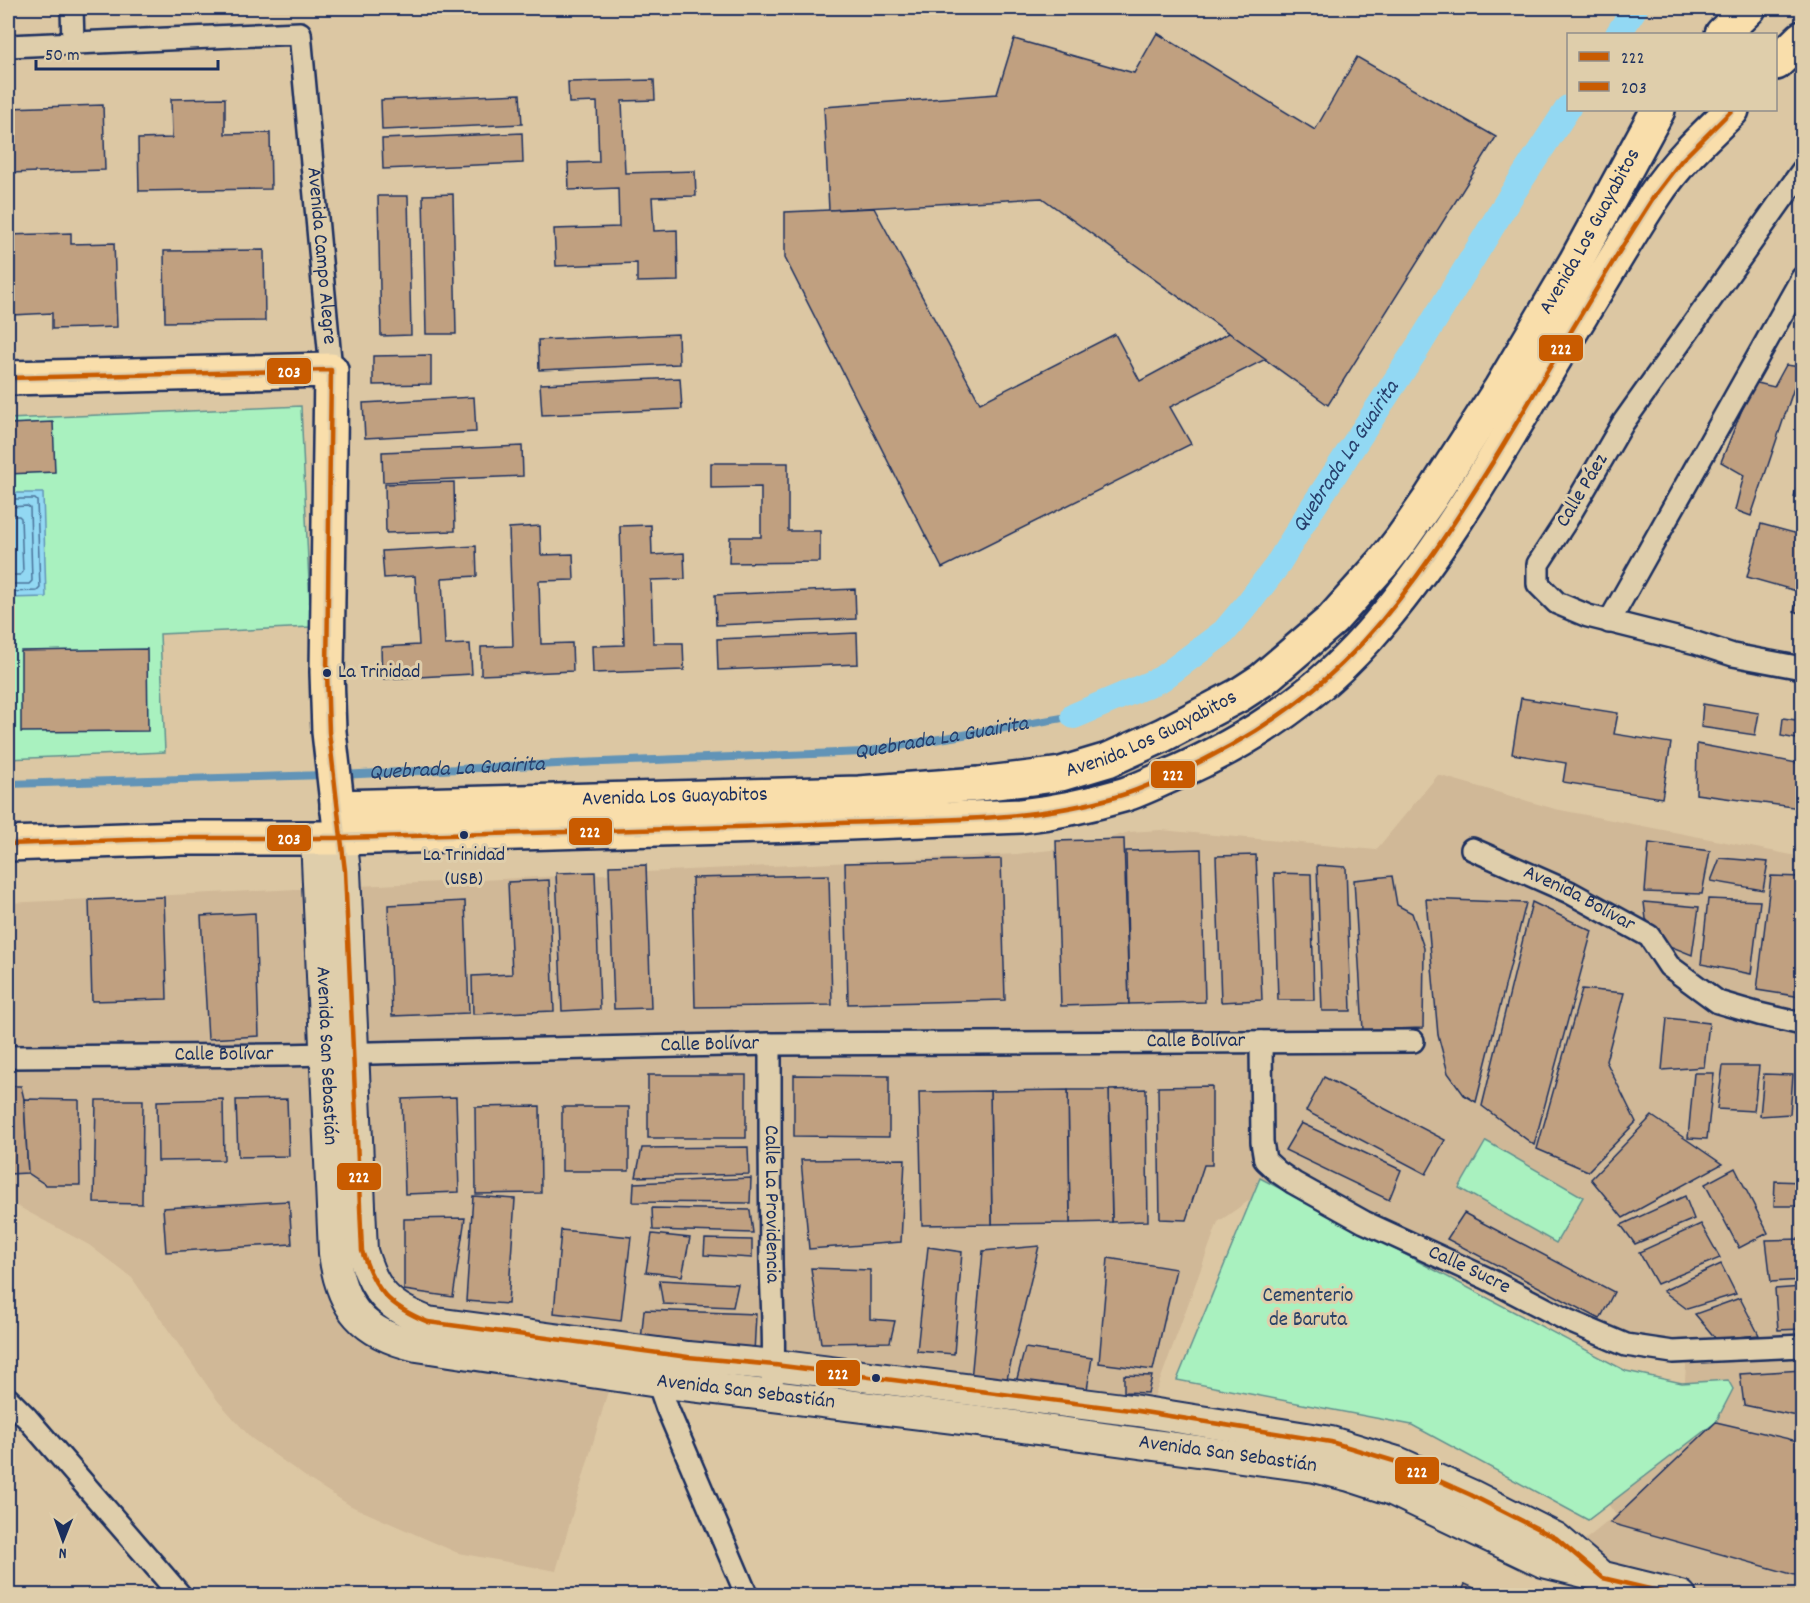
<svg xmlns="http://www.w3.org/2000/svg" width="1810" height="1603" font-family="Dekko,sans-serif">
<rect width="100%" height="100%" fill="#dcc7a3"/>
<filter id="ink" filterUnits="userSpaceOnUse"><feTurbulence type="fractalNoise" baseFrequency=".0167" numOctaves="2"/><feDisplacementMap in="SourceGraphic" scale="12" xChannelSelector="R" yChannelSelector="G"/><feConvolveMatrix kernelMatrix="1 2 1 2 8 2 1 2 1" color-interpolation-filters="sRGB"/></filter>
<g filter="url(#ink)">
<polygon fill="#d0b897" points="1438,775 1555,809 1802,857 1802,1595 1674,1595 1615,1569 1576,1547 1616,1515 1597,1489 1683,1405 1687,1354 1656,1351 1283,1177 1218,1222 1145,1422 621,1346 556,1571 458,1553 351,1506 310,1480 251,1438 218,1401 132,1278 89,1245 8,1201 8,903 1017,854 1084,846 1129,832 1161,830 1376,850"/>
<g fill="#a9f1bf" stroke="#62908e" stroke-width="1.5">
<polygon points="301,406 311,627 160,634 165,752 8,759 8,419"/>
<polygon points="1486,1141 1583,1197 1556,1243 1459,1188"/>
<polygon points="1260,1178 1626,1371 1682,1383 1728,1380 1733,1389 1716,1422 1588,1520 1412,1425 1177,1380"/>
</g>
<polygon fill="#92d8f3" stroke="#6294b7" stroke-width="1.5" points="8,493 43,493 46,597 8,598"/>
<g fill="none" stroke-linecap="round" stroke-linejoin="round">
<g stroke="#4b739a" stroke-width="1.5">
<polyline points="8,499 35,499 37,501 40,588 37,591 8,592"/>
<polyline points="8,507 27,506 30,508 32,581 29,584 8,584"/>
<polyline points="8,516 19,516 21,518 23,572 20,575 8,575"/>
</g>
<g stroke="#6294b7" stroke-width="8">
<path id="s1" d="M341,775L577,763L864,752L1074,716"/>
<polyline points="8,784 326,775"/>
</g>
<g stroke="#92d8f3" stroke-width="26">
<polyline points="1618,34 1635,8"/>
<path id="s2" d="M1074,716L1161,679L1224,632L1250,601L1276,567L1309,513L1418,347L1510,197L1568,108"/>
</g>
</g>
<g fill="#c0a080" stroke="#1b2f5e" stroke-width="1.5">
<polygon points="1157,33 1315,130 1357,57 1496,137 1328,405 1042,198 829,210 824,107 997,94 1014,39 1134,73"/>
<polygon points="654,80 655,100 622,101 625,173 695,171 696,196 652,197 654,231 677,230 678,281 637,282 637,263 556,266 554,229 619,227 618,188 569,190 568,163 599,162 597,102 569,103 568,82"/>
<polygon points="520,94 522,124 382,130 381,100"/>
<polygon points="225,98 225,134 270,133 271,189 139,191 138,139 172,138 171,99"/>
<polygon points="103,105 105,170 8,173 8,108"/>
<polygon points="522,133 523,163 383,169 382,139"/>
<polygon points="453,194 456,334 426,334 423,195"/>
<polygon points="378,196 408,196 411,335 381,336"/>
<polygon points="874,208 980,403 1115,334 1140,381 1229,333 1266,359 1170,407 1191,444 942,568 785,258 785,212"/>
<polygon points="71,233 71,244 114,243 117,327 52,329 52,313 12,315 9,235"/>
<polygon points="264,250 265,321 165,322 164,251"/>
<polygon points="678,334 679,364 539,370 538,340"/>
<polygon points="431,355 431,384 373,385 373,356"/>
<polygon points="1786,365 1801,367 1751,516 1735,510 1744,475 1721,462 1753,382 1774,387"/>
<polygon points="680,378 682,409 542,415 540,384"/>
<polygon points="474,397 476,432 365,438 363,403"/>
<polygon points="53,422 55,472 8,474 8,424"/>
<polygon points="522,446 523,476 383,482 382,452"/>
<polygon points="711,463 788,463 788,531 820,531 820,562 729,563 730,537 761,537 761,487 711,488"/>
<polygon points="1802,466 1802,500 1794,497"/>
<polygon points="454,482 455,531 386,533 385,484"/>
<polygon points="1761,524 1802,535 1802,614 1794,611 1800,592 1747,577"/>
<polygon points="651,525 652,555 684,553 685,579 651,580 653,643 683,643 684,670 593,673 592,646 624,645 620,526"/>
<polygon points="540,526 541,555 573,554 574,580 539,581 541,644 572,643 573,671 481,675 481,647 513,646 509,528"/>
<polygon points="476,546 477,576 442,578 445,645 470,644 472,674 382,679 381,647 419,645 415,576 384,578 382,551"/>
<polygon points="855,589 856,619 716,625 715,595"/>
<polygon points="857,633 858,664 718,670 717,639"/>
<polygon points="147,649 148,731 21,732 21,651"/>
<polygon points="1521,698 1618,713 1614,734 1671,743 1662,798 1563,782 1566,763 1512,754"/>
<polygon points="1703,704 1759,713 1755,735 1701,727"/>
<polygon points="1783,718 1802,721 1802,740 1781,736"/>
<polygon points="1697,744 1802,764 1802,797 1800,808 1696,794"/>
<polygon points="1124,839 1129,1004 1061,1006 1056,841"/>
<polygon points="1649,843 1710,851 1702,894 1645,892"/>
<polygon points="1201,849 1205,1002 1129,1004 1126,851"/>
<polygon points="1256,855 1262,1000 1221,1002 1216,856"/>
<polygon points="1720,858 1768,862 1763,890 1711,881"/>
<polygon points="1001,859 1005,1000 848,1004 845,863"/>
<polygon points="646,865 651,1008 614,1009 609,866"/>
<polygon points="1317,865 1346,867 1351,1011 1322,1011"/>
<polygon points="595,872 600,1009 562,1011 556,873"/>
<polygon points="1274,873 1311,874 1314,1000 1278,1000"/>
<polygon points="829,875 832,1005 695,1007 692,878"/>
<polygon points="1392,876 1397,905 1412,913 1424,948 1423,1028 1363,1030 1354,880"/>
<polygon points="1771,876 1802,877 1802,997 1757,990"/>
<polygon points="549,880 554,1011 473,1014 472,976 512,974 508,882"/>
<polygon points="164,897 167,999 92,1001 89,900"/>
<polygon points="1426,899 1526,903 1476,1102 1464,1095 1448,1073 1438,1035"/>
<polygon points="1708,899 1760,901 1751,974 1701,964"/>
<polygon points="465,901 469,1013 392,1016 388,905"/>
<polygon points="1532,902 1592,931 1534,1145 1482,1106"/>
<polygon points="1644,902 1699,907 1692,955 1667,945 1646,919"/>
<polygon points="255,913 259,1036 208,1039 201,916"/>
<polygon points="1582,989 1624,993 1606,1061 1636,1122 1588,1171 1537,1149"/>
<polygon points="1667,1018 1709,1023 1704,1067 1662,1070"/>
<polygon points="1723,1066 1759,1066 1754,1111 1717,1109"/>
<polygon points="1694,1073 1714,1073 1707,1139 1688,1138"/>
<polygon points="1764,1074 1793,1075 1790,1114 1760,1116"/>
<rect x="648" y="1075" width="98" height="63"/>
<polygon points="794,1075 889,1076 889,1137 794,1136"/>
<polygon points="1324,1077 1445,1140 1426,1174 1306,1111"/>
<polygon points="8,1086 21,1086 24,1099 28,1173 8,1174"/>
<polygon points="1212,1086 1212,1165 1204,1165 1186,1220 1160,1219 1158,1087"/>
<polygon points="1146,1089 1148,1221 1112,1222 1109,1090"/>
<polygon points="1068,1090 1109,1090 1112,1222 1070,1223"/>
<polygon points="1068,1090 1070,1223 992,1224 990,1091"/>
<polygon points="990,1091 992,1224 922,1225 919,1092"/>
<polygon points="456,1097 459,1192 405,1194 402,1099"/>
<polygon points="24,1099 79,1100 80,1185 46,1185 28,1173"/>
<polygon points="223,1099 224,1160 158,1161 157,1101"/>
<polygon points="287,1099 289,1156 238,1157 236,1100"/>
<polygon points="96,1100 143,1100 142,1204 94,1203"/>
<polygon points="540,1106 541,1193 476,1194 475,1107"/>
<rect x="562" y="1107" width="67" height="64"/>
<polygon points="1652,1116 1722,1164 1623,1218 1591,1179"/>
<polygon points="1301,1123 1401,1170 1389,1200 1285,1150"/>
<polygon points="1800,1136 1802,1136 1802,1163 1799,1163"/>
<polygon points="748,1147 749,1174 636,1177 642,1148"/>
<polygon points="905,1159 901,1242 809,1249 801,1160"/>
<polygon points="1735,1168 1768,1233 1739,1248 1705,1184"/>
<polygon points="751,1178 750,1203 633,1202 634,1183"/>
<polygon points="1775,1181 1802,1182 1802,1206 1774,1206"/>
<polygon points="473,1196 515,1199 508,1304 466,1301"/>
<polygon points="1685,1196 1694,1219 1635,1244 1621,1225"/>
<polygon points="289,1201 292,1244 166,1252 163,1208"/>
<polygon points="652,1208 750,1210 753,1233 653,1230"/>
<polygon points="1464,1213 1614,1292 1600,1319 1447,1239"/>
<polygon points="465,1218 453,1297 404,1290 404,1219"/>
<polygon points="1701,1224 1720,1258 1657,1284 1639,1252"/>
<polygon points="561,1230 631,1237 621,1321 554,1313"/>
<polygon points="652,1234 690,1238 682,1276 646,1272"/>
<polygon points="705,1239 752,1240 752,1258 704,1255"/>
<polygon points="1802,1239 1802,1280 1771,1282 1766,1240"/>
<polygon points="1039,1246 1006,1383 971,1380 983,1251"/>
<polygon points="928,1247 962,1252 954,1354 917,1351"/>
<polygon points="1108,1258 1176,1269 1153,1370 1099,1363"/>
<polygon points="1721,1264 1736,1294 1687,1309 1663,1291"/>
<polygon points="811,1268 870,1270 870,1319 895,1321 890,1342 821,1343"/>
<polygon points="659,1280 738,1284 733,1307 663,1304"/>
<polygon points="1802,1287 1802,1329 1778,1330 1775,1289"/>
<polygon points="1740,1298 1759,1335 1716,1339 1695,1314"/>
<polygon points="644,1310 756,1314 754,1353 641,1341"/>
<polygon points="1025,1348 1092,1358 1086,1396 1015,1386"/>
<polygon points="1802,1370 1802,1417 1744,1405 1740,1374"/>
<polygon points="1124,1375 1152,1376 1148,1393 1124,1392"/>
<polygon points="1716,1422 1802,1442 1802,1577 1610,1523"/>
<polygon points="1465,1584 1492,1596 1460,1596"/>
</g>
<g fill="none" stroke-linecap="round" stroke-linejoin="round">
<defs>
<g id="street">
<polyline points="72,8 73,43"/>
<path id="s3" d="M8,46L300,33L331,370"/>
<polyline points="1802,171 1623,423 1566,521 1538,564 1538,584 1557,603 1588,616 1696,643 1733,655 1802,668"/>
<polyline points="1609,622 1802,278"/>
<path id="s4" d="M1472,849L1569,892L1649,936L1669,966L1718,1002L1759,1014L1802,1024"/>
<path id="s5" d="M1261,1042L1262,1142L1265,1160L1278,1172L1294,1183L1364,1222L1486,1278L1569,1321L1626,1345L1673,1352L1802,1346"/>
<path id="s6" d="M770,1044C770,1117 770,1191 771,1264C772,1308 776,1352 771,1396"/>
<path id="s7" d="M8,1057L282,1055L770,1044L1413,1041"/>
<polyline points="660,1371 658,1382 667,1408 747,1596"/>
<polyline points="8,1399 27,1418 181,1596"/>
</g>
<g id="secondary">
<path id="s8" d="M316,837L334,1253C341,1308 363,1334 417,1346L658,1382L979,1421L1315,1467L1350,1476L1390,1489L1543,1562L1681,1596"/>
<path d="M341,838L345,871L362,1251C374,1292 388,1307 428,1322L688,1357L775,1365L1138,1411L1331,1442L1397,1462L1471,1495L1556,1538L1596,1572"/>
</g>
<g id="primary">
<polyline points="1722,34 1749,8"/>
<polyline points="1776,63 1802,38"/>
<polyline points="8,378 331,370 327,672 329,732 340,829"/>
<path id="s9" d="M337,807L859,793L979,784L1031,778L1061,774L1108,760L1163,735L1239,695L1262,680L1332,620L1383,563L1401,540L1429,500L1501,388L1575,263L1658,110"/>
<path d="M8,844L182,838H341L799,825L1021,816C1055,812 1089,805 1123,795C1136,791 1149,785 1162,779C1239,747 1311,701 1367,638C1452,542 1514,424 1581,315C1606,275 1629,234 1655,195C1676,163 1705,136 1732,110"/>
</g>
</defs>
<use href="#street" stroke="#1b2f5e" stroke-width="26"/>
<use href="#secondary" stroke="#1b2f5e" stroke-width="34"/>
<use href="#primary" stroke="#1b2f5e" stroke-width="38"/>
<use href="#street" stroke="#dfceab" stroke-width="21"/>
<use href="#secondary" stroke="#dfceab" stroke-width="30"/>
<use href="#primary" stroke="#f9deab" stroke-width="33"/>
<defs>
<path id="bus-1" d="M1679,1596L1603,1578L1556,1538L1471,1495L1397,1462L1331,1442L1138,1411L775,1365L688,1357L428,1322C389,1306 375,1291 362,1251L345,871L341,838C508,833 675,830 841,823C935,819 1031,823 1122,795C1140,790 1157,781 1174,774C1246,742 1311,699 1364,641C1415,585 1456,521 1496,457C1549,370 1599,281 1655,195L1681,161L1732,110"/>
<polyline id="bus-2" points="8,378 331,370 327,672 329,732 341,838 182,838 8,844"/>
</defs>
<use href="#bus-1" stroke="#dfceab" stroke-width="9"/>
<use href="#bus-2" stroke="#dfceab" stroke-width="9"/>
<use href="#bus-1" stroke="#c95b00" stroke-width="4.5"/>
<use href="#bus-2" stroke="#c95b00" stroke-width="4.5"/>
</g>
</g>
<g fill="#1b2f5e" stroke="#dfceab" stroke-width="2">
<circle cx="327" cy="673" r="5"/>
<circle cx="464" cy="835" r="5"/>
<circle cx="876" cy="1378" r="5"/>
</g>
<g text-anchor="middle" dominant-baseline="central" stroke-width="6" stroke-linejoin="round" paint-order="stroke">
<g font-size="20" fill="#1b2f5e" stroke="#dfceab" text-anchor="start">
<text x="338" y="673">La Trinidad</text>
<text x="464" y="856" text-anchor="middle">La Trinidad<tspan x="464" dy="24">(USB)</tspan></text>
</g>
<g font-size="21" fill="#1b2f5e" stroke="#dfceab">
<text stroke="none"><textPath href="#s9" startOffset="1508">Avenida Los Guayabitos</textPath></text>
<text stroke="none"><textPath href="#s3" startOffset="516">Avenida Campo Alegre</textPath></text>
<text transform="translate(1583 491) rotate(-59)">Calle Páez</text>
<text stroke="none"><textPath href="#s9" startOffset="824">Avenida Los Guayabitos</textPath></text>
<text stroke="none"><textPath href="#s9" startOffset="338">Avenida Los Guayabitos</textPath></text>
<text stroke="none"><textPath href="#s4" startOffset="118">Avenida Bolívar</textPath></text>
<text stroke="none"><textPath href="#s7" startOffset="1188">Calle Bolívar</textPath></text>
<text stroke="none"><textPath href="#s7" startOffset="702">Calle Bolívar</textPath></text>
<text stroke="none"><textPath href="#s7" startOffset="216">Calle Bolívar</textPath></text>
<text stroke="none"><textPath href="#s8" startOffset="219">Avenida San Sebastián</textPath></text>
<text stroke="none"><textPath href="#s6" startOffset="160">Calle La Providencia</textPath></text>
<text stroke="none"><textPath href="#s5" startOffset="351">Calle Sucre</textPath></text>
<text stroke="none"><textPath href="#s8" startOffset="884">Avenida San Sebastián</textPath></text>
<text stroke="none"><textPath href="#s8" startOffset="1370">Avenida San Sebastián</textPath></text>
</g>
<g font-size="21" fill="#294268" stroke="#dfceab">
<text x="1308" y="1297">Cementerio<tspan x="1308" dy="24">de Baruta</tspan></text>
</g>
<g font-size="22" font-style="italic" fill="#27406d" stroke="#dfceab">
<text stroke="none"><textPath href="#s2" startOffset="387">Quebrada La Guairita</textPath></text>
<text stroke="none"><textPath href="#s1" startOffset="602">Quebrada La Guairita</textPath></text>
<text stroke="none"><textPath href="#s1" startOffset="116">Quebrada La Guairita</textPath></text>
</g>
</g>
<g stroke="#dfceab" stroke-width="2">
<rect x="1538" y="334" width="46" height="28" rx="6" fill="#c95b00"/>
<rect x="266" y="357" width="46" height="28" rx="6" fill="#c95b00"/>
<rect x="1150" y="760" width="46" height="29" rx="6" fill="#c95b00"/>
<rect x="568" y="817" width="45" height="29" rx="6" fill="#c95b00"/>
<rect x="266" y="824" width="46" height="28" rx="6" fill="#c95b00"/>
<rect x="336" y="1162" width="46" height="29" rx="6" fill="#c95b00"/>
<rect x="815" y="1359" width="46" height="28" rx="6" fill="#c95b00"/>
<rect x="1394" y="1456" width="46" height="29" rx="6" fill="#c95b00"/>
</g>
<g font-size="16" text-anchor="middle" font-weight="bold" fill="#fff">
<text x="1561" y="354">222</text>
<text x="289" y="377">203</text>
<text x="1173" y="780">222</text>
<text x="590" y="837">222</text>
<text x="289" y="844">203</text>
<text x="359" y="1182">222</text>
<text x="838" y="1379">222</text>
<text x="1417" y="1477">222</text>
</g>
<rect width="1810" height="1603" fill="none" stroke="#dfceab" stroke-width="30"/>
<rect x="15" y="15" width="1780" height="1573" fill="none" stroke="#1b2f5e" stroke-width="2" filter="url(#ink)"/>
<rect x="1567" y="33" width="210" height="78" fill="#dfceab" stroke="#918e8c" stroke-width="1.5"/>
<rect x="1579" y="52" width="30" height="9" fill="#c95b00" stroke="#918e8c" stroke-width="1.5"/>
<text x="1621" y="63" font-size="18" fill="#1b2f5e">222</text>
<rect x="1579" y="82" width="30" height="9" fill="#c95b00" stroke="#918e8c" stroke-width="1.5"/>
<text x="1621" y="93" font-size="18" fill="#1b2f5e">203</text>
<g transform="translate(63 1540) rotate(181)" stroke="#dfceab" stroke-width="4.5" paint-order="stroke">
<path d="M0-4.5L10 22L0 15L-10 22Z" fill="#1b2f5e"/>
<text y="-9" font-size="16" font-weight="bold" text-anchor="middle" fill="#1b2f5e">N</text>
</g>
<path d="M36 60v9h182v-9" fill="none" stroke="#1b2f5e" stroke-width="3"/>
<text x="45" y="60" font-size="18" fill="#1b2f5e" stroke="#dfceab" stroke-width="4.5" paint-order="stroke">50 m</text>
</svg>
